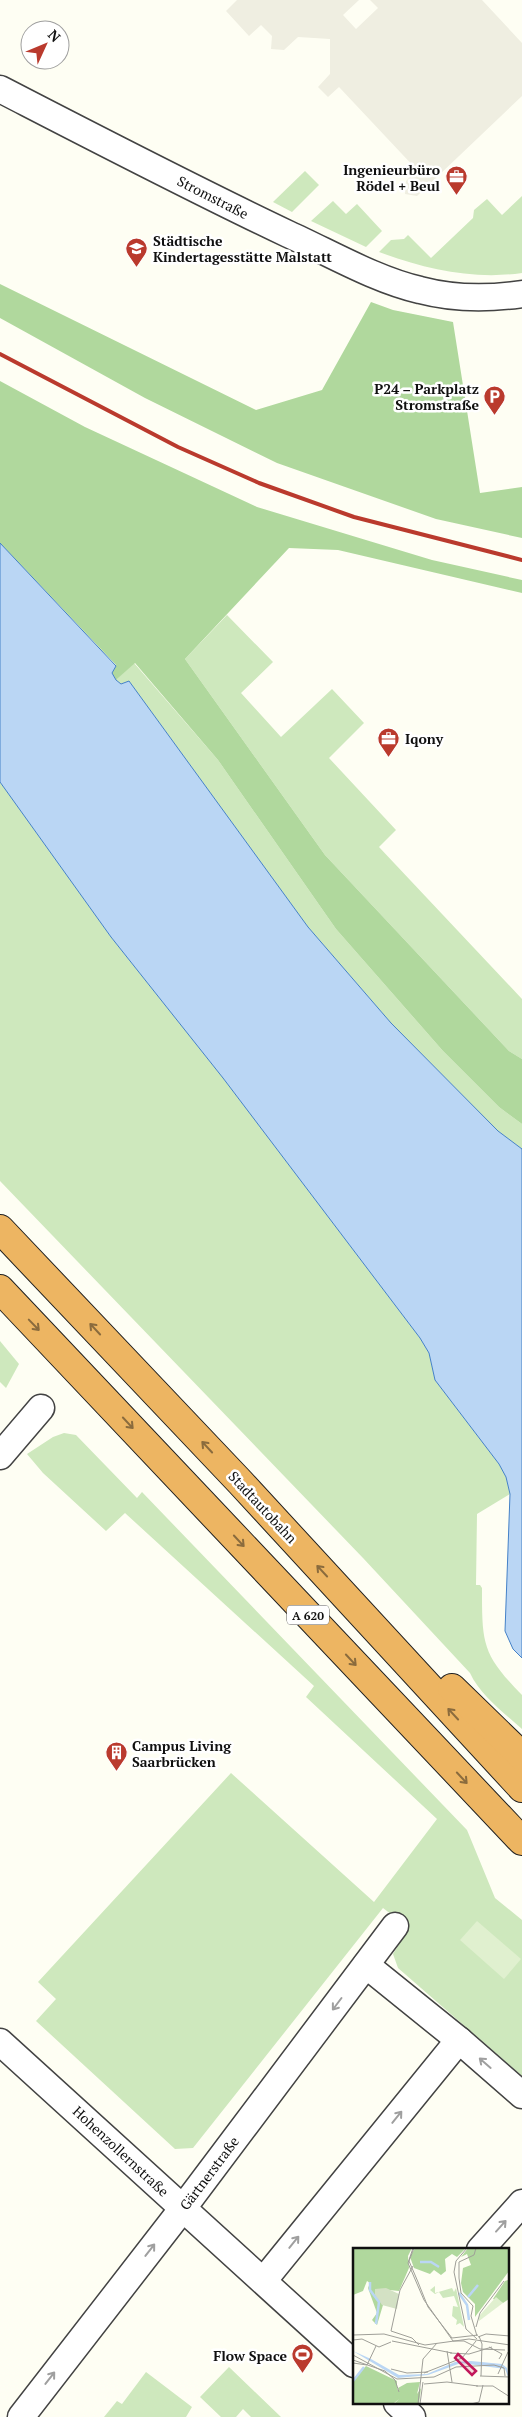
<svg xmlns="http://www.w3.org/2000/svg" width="522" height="2417" font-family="'PT Serif',serif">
<rect width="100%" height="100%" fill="#fefef3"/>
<g fill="#cee8bd">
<polygon points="305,171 319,185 292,212 273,202"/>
<path d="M522,196V273C473,280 425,269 379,252L391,240L404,239L408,235L431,258L473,218L474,210L487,199L502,215Z"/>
<polygon points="333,201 346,214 357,204 382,231 366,247 311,221"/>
<polygon points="227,615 273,662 241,693 281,737 332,689 364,723 329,758 396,830 379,847 522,999 522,1059 509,1051 325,855 185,659"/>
<polygon points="134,663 218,760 336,929 443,1051 499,1107 522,1124 522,1149 498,1131 391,1023 308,927 129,681 121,684 116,680"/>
<path d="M0,782L111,937L223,1078L420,1338L429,1353L435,1380L499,1464L506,1477L510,1494L477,1514L476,1585H480L482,1588C482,1644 482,1654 522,1695V1729C504,1713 480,1695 470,1673L363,1558L0,1181Z"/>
<polygon points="0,1341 19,1364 6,1388 0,1382"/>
<polygon points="64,1433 76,1435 137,1498 142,1492 467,1830 495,1898 522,1920 522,2076 398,1968 393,1954 409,1928 383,1908 193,2148 175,2149 36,2021 56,1999 38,1982 231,1773 374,1902 437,1819 306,1697 314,1686 125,1513 106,1531 43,1473 27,1454 53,1437"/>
<polygon points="229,2367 281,2417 251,2417 243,2409 236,2417 221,2417 200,2397"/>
<polygon points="146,2372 192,2407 186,2417 104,2417 117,2401 122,2404"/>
</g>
<g fill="#b0d89d">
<polygon points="0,284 256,410 322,390 371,302 393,310 453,322 480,493 522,487 522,538 436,519 277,463 145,398 0,318"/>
<polygon points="0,381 85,427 257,507 432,560 522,580 522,593 338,550 289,548 185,659 325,855 509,1051 522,1059 522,1124 499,1107 443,1051 336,929 218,760 135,663 116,680 112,673 116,665 0,543"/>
</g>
<polygon fill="#e0f0cf" points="477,1921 521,1959 504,1979 460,1940"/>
<polygon fill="#efeee1" points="237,0 359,0 343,15 356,29 378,8 370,0 482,0 522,43 522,96 417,196 405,194 406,181 417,170 339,87 328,97 318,87 330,74 330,39 298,37 284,50 271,49 272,36 261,25 249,36 226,11"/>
<polygon fill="#bad6f4" stroke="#4481c7" points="0,543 116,666 112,673 116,680 121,684 129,681 308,927 391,1023 498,1131 522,1149 522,1658 513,1649 505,1631 510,1494 506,1477 499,1464 435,1380 429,1353 420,1338 223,1078 111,937 0,782"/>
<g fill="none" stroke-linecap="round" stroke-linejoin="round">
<defs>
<g id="street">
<path d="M0,89C95,138 191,188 288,234C330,253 376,280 420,290C454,299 488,299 522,294"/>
<polyline points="0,1456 41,1408"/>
<polyline points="366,1965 459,2040 522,2095"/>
<polyline points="0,2042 354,2364"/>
<polyline points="480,2250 522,2203"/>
<polyline points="264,2280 459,2040"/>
<polyline points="397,2403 412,2417"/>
<polyline points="21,2417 183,2208 395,1926"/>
</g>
<g id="highway">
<polyline points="0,1229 240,1482 522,1788"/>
<polyline points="0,1289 522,1841"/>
<polyline points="452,1688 522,1756"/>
</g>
</defs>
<use href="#street" stroke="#434343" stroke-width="29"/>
<use href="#highway" stroke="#212121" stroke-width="30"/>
<use href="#street" stroke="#fff" stroke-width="26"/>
<use href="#highway" stroke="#edb562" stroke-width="28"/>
<polyline stroke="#ba3a2d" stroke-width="4" points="0,354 178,447 259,483 354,517 522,560"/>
</g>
<defs><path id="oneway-shaft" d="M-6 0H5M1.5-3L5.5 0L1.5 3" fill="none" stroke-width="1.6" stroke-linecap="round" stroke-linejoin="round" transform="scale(1.25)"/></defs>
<g stroke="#8a6b3d">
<use href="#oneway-shaft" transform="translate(34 1325) rotate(46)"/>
<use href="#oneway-shaft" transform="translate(95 1329) rotate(-133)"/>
<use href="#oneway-shaft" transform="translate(128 1423) rotate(47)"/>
<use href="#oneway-shaft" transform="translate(207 1447) rotate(-133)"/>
<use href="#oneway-shaft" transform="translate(239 1541) rotate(47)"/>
<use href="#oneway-shaft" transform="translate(322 1571) rotate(-133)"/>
<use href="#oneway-shaft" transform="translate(351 1660) rotate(47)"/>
<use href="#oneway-shaft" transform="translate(453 1714) rotate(-133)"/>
<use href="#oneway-shaft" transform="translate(462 1778) rotate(47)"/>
</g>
<g stroke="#9f9f9f">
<use href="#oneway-shaft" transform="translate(337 2004) rotate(127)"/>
<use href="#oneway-shaft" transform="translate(485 2063) rotate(-139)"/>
<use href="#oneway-shaft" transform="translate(397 2117) rotate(-51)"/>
<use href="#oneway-shaft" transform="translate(501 2226) rotate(-48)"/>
<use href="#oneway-shaft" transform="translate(294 2242) rotate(-51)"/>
<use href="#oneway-shaft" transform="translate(150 2250) rotate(-52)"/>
<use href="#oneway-shaft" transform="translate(50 2378) rotate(-52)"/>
</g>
<defs>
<symbol id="office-pin" viewBox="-11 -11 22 30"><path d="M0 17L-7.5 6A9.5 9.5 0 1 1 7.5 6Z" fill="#ba3a2d" stroke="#fff"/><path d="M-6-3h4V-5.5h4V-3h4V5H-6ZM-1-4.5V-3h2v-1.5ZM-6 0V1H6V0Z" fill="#fff"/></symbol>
<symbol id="school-pin" viewBox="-11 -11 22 30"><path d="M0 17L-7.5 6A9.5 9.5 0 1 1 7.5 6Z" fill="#ba3a2d" stroke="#fff"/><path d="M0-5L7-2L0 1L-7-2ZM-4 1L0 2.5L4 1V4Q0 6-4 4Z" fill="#fff"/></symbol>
<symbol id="parking-pin" viewBox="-11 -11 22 30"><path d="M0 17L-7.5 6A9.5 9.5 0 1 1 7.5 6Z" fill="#ba3a2d" stroke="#fff"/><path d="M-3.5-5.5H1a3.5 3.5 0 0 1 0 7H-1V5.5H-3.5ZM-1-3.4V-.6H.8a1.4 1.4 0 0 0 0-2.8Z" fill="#fff"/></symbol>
<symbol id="building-pin" viewBox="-11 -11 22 30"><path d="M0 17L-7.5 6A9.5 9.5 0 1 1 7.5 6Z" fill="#ba3a2d" stroke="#fff"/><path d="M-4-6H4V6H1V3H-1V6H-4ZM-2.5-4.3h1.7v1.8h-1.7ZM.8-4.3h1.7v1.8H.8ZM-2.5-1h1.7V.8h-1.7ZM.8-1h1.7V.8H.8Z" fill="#fff"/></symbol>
<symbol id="stadium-pin" viewBox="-11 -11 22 30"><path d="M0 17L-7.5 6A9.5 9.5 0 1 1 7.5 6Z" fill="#ba3a2d" stroke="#fff"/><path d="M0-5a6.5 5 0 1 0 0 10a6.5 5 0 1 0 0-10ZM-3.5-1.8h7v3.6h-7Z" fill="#fff"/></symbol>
</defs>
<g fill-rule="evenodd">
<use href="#office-pin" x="444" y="164" width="25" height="34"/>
<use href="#school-pin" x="124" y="236" width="25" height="34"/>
<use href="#parking-pin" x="482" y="384" width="25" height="34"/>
<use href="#office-pin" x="376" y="726" width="25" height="34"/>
<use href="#building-pin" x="104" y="1740" width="25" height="34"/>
<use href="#stadium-pin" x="290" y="2342" width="25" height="34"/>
</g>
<g text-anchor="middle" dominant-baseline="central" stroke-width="5" stroke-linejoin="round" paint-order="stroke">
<rect fill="#fff" stroke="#585858" stroke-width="1" x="287" y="1605.5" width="42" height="19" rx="4"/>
<g font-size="12" font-weight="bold" fill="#101010">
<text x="308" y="1615">A 620</text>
</g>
<g font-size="14" font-weight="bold" fill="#101010" stroke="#fff" text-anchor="end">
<text x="440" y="169">Ingenieurbüro<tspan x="440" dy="16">Rödel + Beul</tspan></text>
<text x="153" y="240" text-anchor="start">Städtische<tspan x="153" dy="16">Kindertagesstätte Malstatt</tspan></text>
<text x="479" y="388">P24 – Parkplatz<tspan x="479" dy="16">Stromstraße</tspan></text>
<text x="405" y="738" text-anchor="start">Iqony</text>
<text x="132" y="1745" text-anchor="start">Campus Living<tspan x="132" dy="16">Saarbrücken</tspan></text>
<text x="287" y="2355">Flow Space</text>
</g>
<g font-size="14" fill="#101010" stroke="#fff">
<text transform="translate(213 197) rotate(27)">Stromstraße</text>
<text transform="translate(263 1507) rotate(47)">Stadtautobahn</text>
<text transform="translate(121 2151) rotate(43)">Hohenzollernstraße</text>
<text transform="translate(209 2173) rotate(-53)">Gärtnerstraße</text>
</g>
</g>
<g transform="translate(353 2248)">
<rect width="156" height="156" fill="#fefef3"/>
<path d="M82,38V45L99,40L101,44L103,40L111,79L107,75L103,77L104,72L99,68L100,58L105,59L101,48L90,50L86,44L82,46L77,42Z" fill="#cee8bd"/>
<path d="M0,0H59L55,8L56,20L46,43L27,41L25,49L30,57L24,77L19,72L24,65L15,40L17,35L14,33L10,43L0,47ZM62,0H113L104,9L99,6L92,11L93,23L88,27L81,22L77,26L61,20L57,9ZM115,0H156V23L122,69V56L110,44L108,35L110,20L118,17L114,6L108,9ZM155,32L156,51L150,55L140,51L152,33ZM13,118L44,133V140L46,144L45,140L54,135L67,134L64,146L68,140L66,156H41L46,151L40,156H0V132Z" fill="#b0d89d"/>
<path d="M33,40L46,46L44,61L29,57L22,47V41Z" fill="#d3e1c4"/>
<path d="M143,49L150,55L126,73V68Z" fill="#e0f0cf"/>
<path d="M0,103L18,111L46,127L74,126L102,114L118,113L149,116L154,120L156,131L152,121L108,115L75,127L45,130Z" fill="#bad6f4"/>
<path fill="none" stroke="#bad6f4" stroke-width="2.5" d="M67,14H78L86,19M17,34V42L26,54L23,76M106,45L114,57L116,72M115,49L125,37M0,133L11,119"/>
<path fill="none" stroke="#9f9f98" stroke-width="1" d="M60,0L55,15L71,52L100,93H111L127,101L152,102M61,0L56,13L65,34M114,0L103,13L101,24L113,81L124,91M123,0L121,7L106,14V30L108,45L120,58L118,68L124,88M60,18L47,42L38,83L59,90L66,97M65,34L75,59L99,90L125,87M123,79L127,65L151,33M0,87L31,86L72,97L116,91L157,97M126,88L129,96L128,128M125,89L133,86L157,88M0,92L9,91L26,99L38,94M39,93L99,105M136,99L149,106L146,111M94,103L99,134M97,105L116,106L139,99M0,107L44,131L81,129L103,119L141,117L151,120L152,128M0,112L32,123L42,132L46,144M0,115L14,117L23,98M38,121L54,125L75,124M71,125L109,110L123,93M145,126L155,104M127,128L157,129M71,136L94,134L125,138M123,138H140L157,149M65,156L70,111L84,95M67,156L70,134M118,156L126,154L130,137"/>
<path fill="#c2185b" fill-opacity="0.15" stroke="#c2185b" stroke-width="2.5" d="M105,106L123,123L119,127L102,110Z"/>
<rect width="156" height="156" fill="none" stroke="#101010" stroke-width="2.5"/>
</g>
<g transform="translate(45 45) rotate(46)"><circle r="24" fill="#ffffff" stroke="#9f9f9f"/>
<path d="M0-4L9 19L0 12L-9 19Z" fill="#ba3a2d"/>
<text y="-8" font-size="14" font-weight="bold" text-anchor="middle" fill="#101010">N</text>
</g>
</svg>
